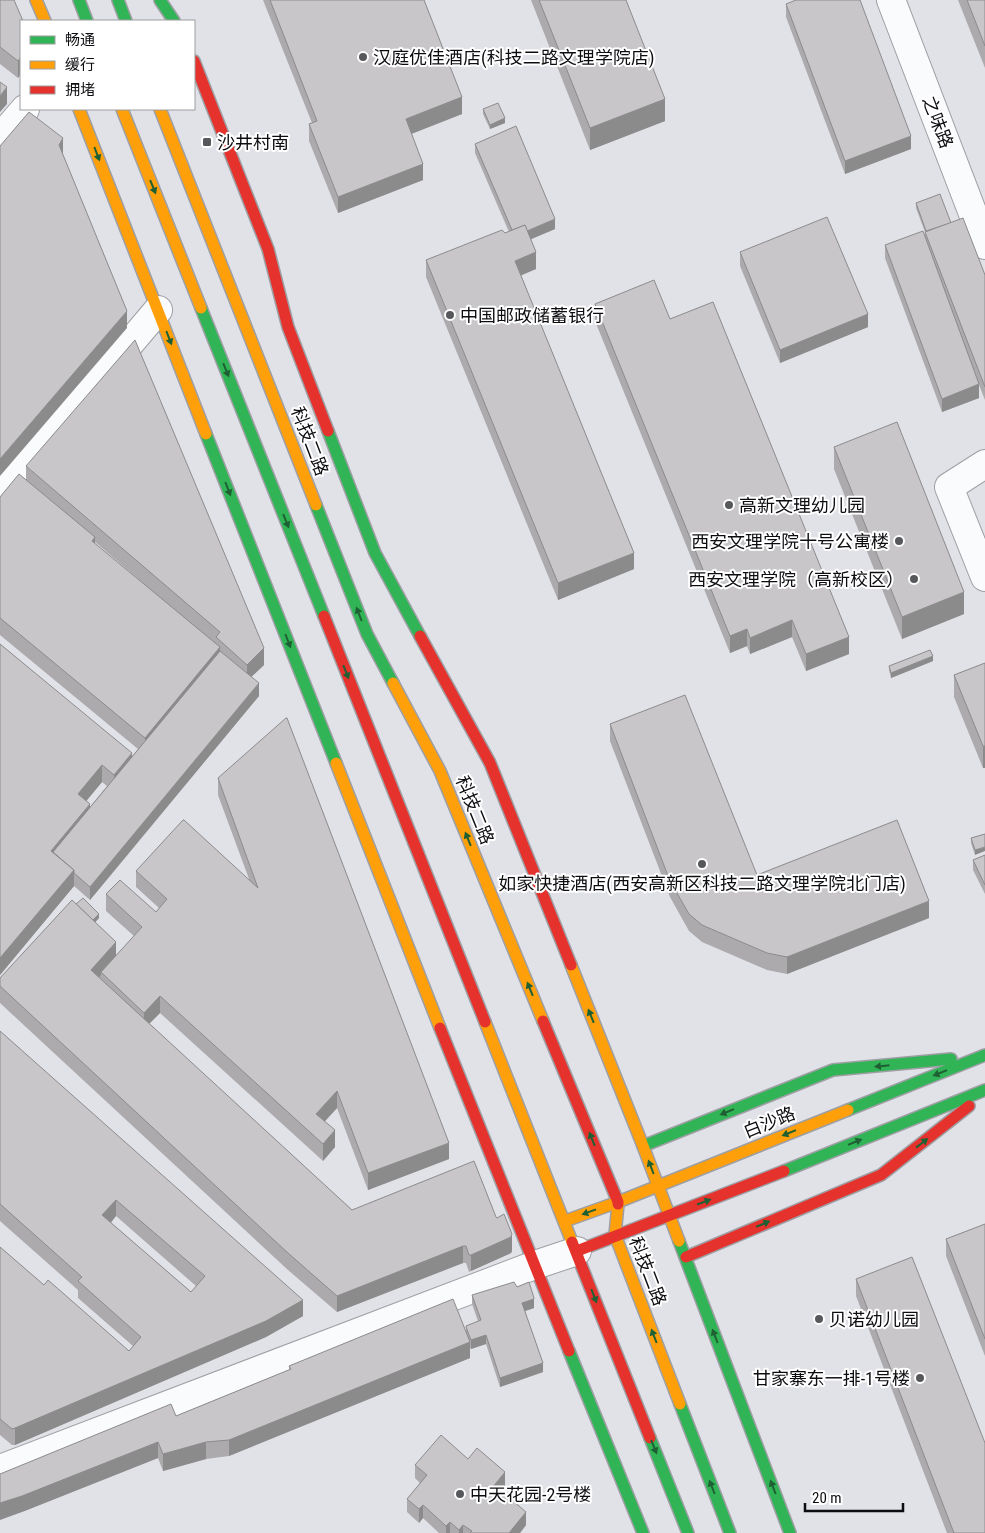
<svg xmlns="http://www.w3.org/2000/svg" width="985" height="1533" font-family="'Roboto Condensed','Noto Sans SC',sans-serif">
<rect width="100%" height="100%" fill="#e1e2e8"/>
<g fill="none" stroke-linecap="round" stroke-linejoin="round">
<defs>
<g id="street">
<polyline points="891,0 985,245"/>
<polyline points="0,138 25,109"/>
<polyline points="985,464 949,487 985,577"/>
<polyline points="0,497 158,310"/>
<polyline points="0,1469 535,1265 577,1251"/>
</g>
<g id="fast">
<polyline points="79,0 87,21"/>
<polyline points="118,0 126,21"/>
<polyline points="160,0 174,21"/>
<polyline points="201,308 324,616"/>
<polyline points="328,431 375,553 420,636"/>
<polyline points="206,434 336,763"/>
<polyline points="316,505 367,634 393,683"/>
<polyline points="848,1110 985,1055"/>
<polyline points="643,1146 833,1070 951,1059"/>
<polyline points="784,1171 985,1090"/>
<polyline points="679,1241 790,1533"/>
<polyline points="569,1351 643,1533"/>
<polyline points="680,1404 730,1533"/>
<polyline points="650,1438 688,1533"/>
</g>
<g id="slow">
<polyline points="36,0 45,21"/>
<polyline points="79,109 206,434"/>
<polyline points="122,109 201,308"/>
<polyline points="160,109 316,505"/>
<polyline points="393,683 440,771 543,1021"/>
<polyline points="336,763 440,1028"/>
<polyline points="571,965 643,1146 679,1241"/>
<polyline points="485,1022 572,1242"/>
<polyline points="618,1204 615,1235 680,1404"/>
<polyline points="565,1221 618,1202 848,1110"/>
</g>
<g id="jam">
<polyline points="194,61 268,249 288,327 328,431"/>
<polyline points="324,616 485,1022"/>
<polyline points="420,636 490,763 571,965"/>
<polyline points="543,1021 618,1202 618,1204"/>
<polyline points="440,1028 569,1351"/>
<polyline points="572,1242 650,1438"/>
<polyline points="577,1251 784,1171"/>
<polyline points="686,1257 881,1175 969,1106"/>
</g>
</defs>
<use href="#street" stroke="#9e9fa4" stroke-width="30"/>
<use href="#fast" stroke="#9e9fa4" stroke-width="14"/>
<use href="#slow" stroke="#9e9fa4" stroke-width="14"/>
<use href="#jam" stroke="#9e9fa4" stroke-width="14"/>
<use href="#street" stroke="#fafbfc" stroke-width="28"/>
<use href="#fast" stroke="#30b455" stroke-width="11"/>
<use href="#slow" stroke="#ff9f0a" stroke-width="11"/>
<use href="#jam" stroke="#e5322d" stroke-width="11"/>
</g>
<g fill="#acaaac" fill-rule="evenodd">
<polygon points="0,0 21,21 21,73 18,78 0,64"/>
<polygon points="263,0 424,0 462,114 411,134 423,180 338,213 309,141 309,124 312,123"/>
<polygon points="531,0 626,0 665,121 590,150"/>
<polygon points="958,0 985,0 985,68"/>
<polygon points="786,4 911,149 845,174 786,17"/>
<polygon points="483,109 505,123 490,129 483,114"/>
<polygon points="475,144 555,229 531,239 536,269 521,275 634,569 558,600 426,277 426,260 509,232 475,153"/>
<polygon points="916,203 951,223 985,275 985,400 979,385 979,398 942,412 885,258 885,245 925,237 925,232 916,208"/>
<polygon points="740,252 868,327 780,363 740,266"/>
<polygon points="595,304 670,319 849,654 806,671 792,637 750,654 747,646 730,653 595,321"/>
<polygon points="834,447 964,614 902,639 834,469"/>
<path d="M26,466L264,665L251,677L259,696L90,900L74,886L0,975V644L132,756L138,749L0,635V497L26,479ZM95,542L156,594L95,544ZM102,782L107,786L90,807L86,801Z"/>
<polygon points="933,661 891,678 889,670 889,666"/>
<polygon points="985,663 983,768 954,697 954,675"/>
<polygon points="610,724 757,875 929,918 787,974 767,970 702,942 689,931 670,897 610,741"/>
<polygon points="218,778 449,1159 368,1190 337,1108 325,1121 335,1147 323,1161 160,1013 149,1024 352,1210 496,1217 512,1251 511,1253 471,1271 469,1272 466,1263 463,1263 337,1312 288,1270 0,1003 0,978 76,904 99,918 95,922 116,956 134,936 106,911 106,894 156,912 159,908 136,887 136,871 249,879 218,795"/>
<polygon points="985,834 975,855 971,843 971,838"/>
<polygon points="985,855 985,894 973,870 973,860"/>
<path d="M0,1031L303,1316L266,1337L15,1445H12L0,1435V1247L44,1285L129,1351L133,1346L78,1298V1290L0,1221ZM116,1216L196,1286L191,1292L111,1223Z"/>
<polygon points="985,1224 985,1356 946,1256 946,1239"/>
<polygon points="856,1279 985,1533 947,1533 856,1296"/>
<polygon points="517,1287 534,1307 534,1308 525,1311 543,1372 500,1387 486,1344 471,1349 470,1348 470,1358 229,1456 206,1459 163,1471 158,1458 22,1512 176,1416 289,1370 289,1366 466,1330 466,1326 478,1321 472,1304 472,1295"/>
<polygon points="468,1459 505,1486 501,1491 526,1525 520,1533 439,1533 423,1518 419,1523 407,1512 407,1499 420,1483 415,1478 415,1465"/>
</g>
<g fill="#8c8b8c">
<polygon points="21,57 21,73 18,78 18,61"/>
<polygon points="7,87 7,104 0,112 0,96"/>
<polygon points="462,97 462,114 406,136 406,119"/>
<polygon points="665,99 665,121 590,150 590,128"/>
<polygon points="505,118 505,123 490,129 490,125"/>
<polygon points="911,136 911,149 845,174 845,161"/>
<polygon points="63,138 63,155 59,145"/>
<polygon points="423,164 423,180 338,213 338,197"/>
<polygon points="555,219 555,229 515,246 515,237"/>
<polygon points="536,252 536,269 515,278 515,261"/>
<polygon points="127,311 127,328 0,476 0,459"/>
<polygon points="868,314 868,327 780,363 780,350"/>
<polygon points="979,384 979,398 942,412 942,399"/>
<polygon points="95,537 95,553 92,541"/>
<polygon points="634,553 634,569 558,600 558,583"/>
<polygon points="964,592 964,614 902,639 902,617"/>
<polygon points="792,620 792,637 750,654 750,638"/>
<polygon points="747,629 747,646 730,653 730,636"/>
<polygon points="849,637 849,654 806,671 806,654"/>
<polygon points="220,647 220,664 145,755 145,738"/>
<polygon points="264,648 264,665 247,681 247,665"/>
<polygon points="933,656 933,661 891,678 891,673"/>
<polygon points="259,683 259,696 90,900 90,887"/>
<rect x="983" y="746" width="2" height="22"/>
<polygon points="132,753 132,770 114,792 114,775"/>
<polygon points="102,765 102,782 78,811 78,794"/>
<polygon points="90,804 90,821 57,860 51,851"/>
<polygon points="985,847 985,851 975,855 975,850"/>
<polygon points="74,870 74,886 0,975 0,958"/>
<polygon points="929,901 929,918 787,974 787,957"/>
<polygon points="99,914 99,918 88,930 88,925"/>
<polygon points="116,942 116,959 101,972 101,975 91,987 91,970"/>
<polygon points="160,996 160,1013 144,1029 144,1013"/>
<polygon points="337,1091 337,1108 316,1131 316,1114"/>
<polygon points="335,1130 335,1147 323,1161 323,1144"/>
<polygon points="449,1143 449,1159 368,1190 368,1173"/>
<polygon points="116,1200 116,1216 102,1232 102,1215"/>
<polygon points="512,1234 512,1251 511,1253 471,1271 471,1255"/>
<polygon points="463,1246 463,1263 337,1312 337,1296"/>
<polygon points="534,1298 534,1308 522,1312 522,1303"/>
<polygon points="303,1300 303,1316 266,1337 15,1445 15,1428"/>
<polygon points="486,1335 486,1344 471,1349 471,1340"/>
<polygon points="470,1342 470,1358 229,1456 229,1440"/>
<polygon points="543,1363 543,1372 500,1387 500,1378"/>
<polygon points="158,1442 158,1458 22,1512 0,1520 0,1503"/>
<polygon points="206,1442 206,1459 163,1471 163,1454"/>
<polygon points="505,1472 505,1486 492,1501 492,1488"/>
<polygon points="423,1505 423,1518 419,1523 419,1509"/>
<polygon points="526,1512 526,1525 520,1533 509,1533"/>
<polygon points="450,1522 450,1533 446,1533 446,1526"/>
<polygon points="463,1525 463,1533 459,1533 459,1530"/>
</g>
<g fill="#c8c6c8" stroke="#8c8b8c" fill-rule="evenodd">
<polygon points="0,0 14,0 23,21 21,21 21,57 18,61 0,47"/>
<polygon points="270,0 424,0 462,97 406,119 423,164 338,197 309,124 317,121"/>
<polygon points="539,0 626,0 665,99 590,128"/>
<polygon points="796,0 860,0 911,136 845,161 786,4"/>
<polygon points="967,0 985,0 985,46"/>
<polygon points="0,82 7,87 0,96"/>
<polygon points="498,103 505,118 490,125 483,109"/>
<polygon points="29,112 63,138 59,145 127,311 0,459 0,146"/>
<polygon points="516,126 555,219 527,231 525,225 512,230 475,144"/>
<polygon points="940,194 951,223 926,231 916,203"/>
<polygon points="827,217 868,314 780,350 740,252"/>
<polygon points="963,218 985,275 985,387 925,232"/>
<polygon points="525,225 536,252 515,261 634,553 558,583 426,260 502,230 505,233"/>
<polygon points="923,231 979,384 942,399 885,245"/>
<polygon points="654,280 670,319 713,302 849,637 806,654 792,620 750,638 747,629 730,636 595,304"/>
<polygon points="135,340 264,648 247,665 216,637 220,632 26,466"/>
<polygon points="897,422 964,592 902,617 834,447"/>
<polygon points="19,474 95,537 92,541 220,647 145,738 0,618 0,497"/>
<polygon points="0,644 132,753 114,775 102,765 78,794 90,804 51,851 74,870 0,958"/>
<polygon points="930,650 933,656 891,673 889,666"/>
<polygon points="220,651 259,683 90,887 74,873 74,870 53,852"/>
<polygon points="985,663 985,746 983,746 954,675"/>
<polygon points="685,695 757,875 897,820 929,901 787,957 767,953 702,925 689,914 670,881 610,724"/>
<polygon points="286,718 287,718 449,1143 368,1173 337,1091 316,1114 335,1130 323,1144 160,996 144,1013 101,972 142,927 106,894 120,880 156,912 167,899 136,871 183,820 184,820 258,888 218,778"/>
<polygon points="985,834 985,847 975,850 971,838"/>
<polygon points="985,855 985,885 973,860"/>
<polygon points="83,898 99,914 93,920 76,904"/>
<polygon points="72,900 116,942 91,970 352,1210 474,1161 496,1217 497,1218 504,1214 512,1234 511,1237 471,1255 469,1255 466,1246 463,1246 337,1296 288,1253 0,986 0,978"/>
<path d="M0,1031L303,1300L266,1321L15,1428L12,1429L0,1419V1247L44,1285L48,1280L129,1351L141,1337L78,1281L82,1277L0,1204ZM116,1200L205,1276L191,1292L102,1215Z"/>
<polygon points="985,1224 985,1339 946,1239"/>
<polygon points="912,1257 985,1443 985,1533 954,1533 856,1279"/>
<polygon points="514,1282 517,1287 529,1282 534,1298 534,1299 522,1303 543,1363 500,1378 486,1335 471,1340 466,1327 466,1326 481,1320 472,1295"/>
<polygon points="453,1299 470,1342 229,1440 206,1442 163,1454 158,1442 22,1496 0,1503 0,1474 171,1404 176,1416 291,1369 289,1366"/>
<polygon points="441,1435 468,1459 477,1448 505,1472 492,1488 496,1491 498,1488 526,1512 509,1533 470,1533 472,1531 463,1525 459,1530 450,1522 446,1526 423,1505 419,1509 407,1499 427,1475 415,1465"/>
</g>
<defs><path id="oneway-solid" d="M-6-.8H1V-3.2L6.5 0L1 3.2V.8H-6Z" transform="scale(1.25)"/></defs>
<g fill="#1e6033">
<use href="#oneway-solid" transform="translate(97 154) rotate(69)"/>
<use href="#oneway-solid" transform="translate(153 187) rotate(68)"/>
<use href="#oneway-solid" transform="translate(169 338) rotate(69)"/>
<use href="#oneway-solid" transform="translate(226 370) rotate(68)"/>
<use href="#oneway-solid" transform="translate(228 489) rotate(69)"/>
<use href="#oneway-solid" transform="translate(286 521) rotate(68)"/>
<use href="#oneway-solid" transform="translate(359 614) rotate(-111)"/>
<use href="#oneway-solid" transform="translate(288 641) rotate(69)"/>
<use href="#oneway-solid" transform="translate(346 672) rotate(68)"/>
<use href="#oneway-solid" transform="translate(468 839) rotate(-112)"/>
<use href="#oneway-solid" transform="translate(530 989) rotate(-112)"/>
<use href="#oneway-solid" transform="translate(591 1016) rotate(-112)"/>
<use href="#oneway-solid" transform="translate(882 1066) rotate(174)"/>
<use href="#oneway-solid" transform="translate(940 1073) rotate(158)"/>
<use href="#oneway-solid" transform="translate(727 1112) rotate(158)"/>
<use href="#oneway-solid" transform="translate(789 1133) rotate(158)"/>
<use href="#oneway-solid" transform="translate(592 1139) rotate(-112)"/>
<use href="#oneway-solid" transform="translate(855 1142) rotate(-22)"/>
<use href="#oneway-solid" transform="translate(922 1143) rotate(-38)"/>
<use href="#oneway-solid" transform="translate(651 1167) rotate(-111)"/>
<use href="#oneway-solid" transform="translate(704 1202) rotate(-21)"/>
<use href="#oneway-solid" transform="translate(589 1212) rotate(160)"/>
<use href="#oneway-solid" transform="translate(763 1224) rotate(-23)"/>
<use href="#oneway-solid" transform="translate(594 1296) rotate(69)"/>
<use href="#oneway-solid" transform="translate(654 1336) rotate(-111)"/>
<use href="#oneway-solid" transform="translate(715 1336) rotate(-111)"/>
<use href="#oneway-solid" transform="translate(654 1447) rotate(68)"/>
<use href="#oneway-solid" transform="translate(712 1487) rotate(-111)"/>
<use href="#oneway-solid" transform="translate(773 1487) rotate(-111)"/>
</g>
<g fill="#57585c" stroke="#fff" stroke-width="2">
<circle cx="363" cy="57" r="5"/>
<rect x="202" y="137" width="10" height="10" rx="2.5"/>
<circle cx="450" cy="315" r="5"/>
<circle cx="729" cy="505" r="5"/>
<circle cx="899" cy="541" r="5"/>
<circle cx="914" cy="579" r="5"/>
<circle cx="702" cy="864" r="5"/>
<circle cx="819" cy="1319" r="5"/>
<circle cx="920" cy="1378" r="5"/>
<circle cx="460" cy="1494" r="5"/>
</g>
<g text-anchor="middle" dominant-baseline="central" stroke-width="4" stroke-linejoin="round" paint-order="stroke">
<g font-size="18" fill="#0d0d11" stroke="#fff" text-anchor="start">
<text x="373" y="57">汉庭优佳酒店(科技二路文理学院店)</text>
<text x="217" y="142">沙井村南</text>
<text x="460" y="315">中国邮政储蓄银行</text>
<text x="739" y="505">高新文理幼儿园</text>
<text x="889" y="541" text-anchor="end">西安文理学院十号公寓楼</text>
<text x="904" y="579" text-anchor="end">西安文理学院（高新校区）</text>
<text x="702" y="883" text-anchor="middle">如家快捷酒店(西安高新区科技二路文理学院北门店)</text>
<text x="829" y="1319">贝诺幼儿园</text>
<text x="910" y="1378" text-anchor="end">甘家寨东一排-1号楼</text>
<text x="470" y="1494">中天花园-2号楼</text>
</g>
<g font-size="18" fill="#0d0d11" stroke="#fff">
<text transform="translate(938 122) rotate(69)">之味路</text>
<text transform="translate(310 441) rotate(69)">科技二路</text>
<text transform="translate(475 810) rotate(68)">科技二路</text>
<text transform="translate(769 1122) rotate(-22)">白沙路</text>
<text transform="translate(648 1271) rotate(69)">科技二路</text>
</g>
</g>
<rect x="20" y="20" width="175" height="90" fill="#ffffff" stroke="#9e9ea0"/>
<rect x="30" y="36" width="25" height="8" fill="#30b455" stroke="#9e9ea0"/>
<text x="65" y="45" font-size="15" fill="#0d0d11">畅通</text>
<rect x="30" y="61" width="25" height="8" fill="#ff9f0a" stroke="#9e9ea0"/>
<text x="65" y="70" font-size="15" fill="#0d0d11">缓行</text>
<rect x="30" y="86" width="25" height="8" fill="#e5322d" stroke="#9e9ea0"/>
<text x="65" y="95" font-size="15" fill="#0d0d11">拥堵</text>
<path d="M805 1503v8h98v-8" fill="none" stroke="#0d0d11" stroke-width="2.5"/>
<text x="812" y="1503" font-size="15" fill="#0d0d11" stroke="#ffffff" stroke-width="4" paint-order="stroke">20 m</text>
</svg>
